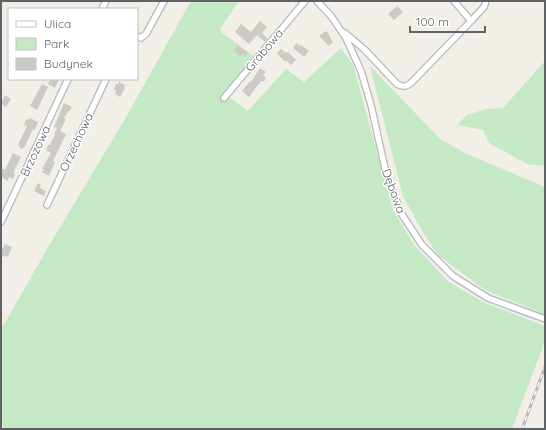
<svg xmlns="http://www.w3.org/2000/svg" width="546" height="430" font-family="Quicksand,sans-serif">
<rect width="100%" height="100%" fill="#f1efe8"/>
<g fill="#c5e8c5">
<polygon points="191,1 239,1 220,29 221,32 256,58 225,94 248,111 286,69 304,82 341,48 353,65 393,210 414,245 449,282 483,302 545,326 545,341 512,429 4,429 1,422 1,330 50,244 125,119"/>
<polygon points="545,61 545,166 527,164 489,143 483,130 457,125 467,115 486,109 503,108"/>
<polygon points="370,66 440,139 465,153 545,187 545,312 544,314 485,290 438,255 425,236 403,196"/>
</g>
<g fill="#cccac5">
<polygon points="397,6 403,12 394,20 388,14"/>
<polygon points="260,21 267,27 262,33 268,39 265,42 257,35 249,44 235,32 241,24 251,32"/>
<polygon points="326,31 329,34 329,36 333,42 329,46 319,36"/>
<polygon points="297,43 300,46 301,45 309,51 304,57 293,48"/>
<polygon points="237,45 248,52 245,56 243,54 241,57 234,51"/>
<polygon points="281,49 286,53 288,52 296,60 291,65 286,60 285,62 277,53"/>
<polygon points="260,68 266,72 263,75 266,78 264,81 261,81 249,97 242,91 250,81 251,82"/>
<polygon points="50,79 59,79 55,88 48,84"/>
<polygon points="119,82 125,85 124,87 125,88 120,97 115,94 116,91 114,89 116,84 118,84"/>
<polygon points="42,84 48,87 37,110 30,106"/>
<polygon points="5,95 11,99 6,107 1,104"/>
<polygon points="64,103 72,107 69,112 68,111 64,118 66,119 60,131 66,134 53,161 55,162 49,176 42,172 44,169 42,169 51,153 46,150 48,145 50,145 55,135 54,134 57,128 54,127"/>
<polygon points="30,118 38,122 35,130 33,129 24,148 22,148 20,149 20,146 18,145 27,126 24,125 26,119 28,120"/>
<polygon points="13,153 21,157 13,173 15,174 13,179 9,177 8,181 1,177 1,168 5,170"/>
<polygon points="38,183 41,185 40,188 46,191 44,196 34,191"/>
<polygon points="5,244 12,247 8,257 5,255 5,257 1,255 1,249 2,249"/>
</g>
<g fill="none" stroke-linecap="round" stroke-linejoin="round">
<defs>
<g id="minor">
<polyline points="317,1 331,16 346,38 361,71 371,105 386,173 401,213 422,245 453,276 488,298 545,319"/>
<polyline points="102,9 106,1"/>
<polyline points="471,21 484,7 486,1"/>
<path d="M345,33L365,50L397,84C403,87 406,87 411,83L471,21L454,1"/>
<polyline points="137,36 141,38 146,34 164,1"/>
<polyline points="224,98 305,1"/>
<polyline points="47,205 106,79"/>
<polyline points="1,222 68,79"/>
</g>
</defs>
<use href="#minor" stroke="#b5b8bc" stroke-width="8"/>
<use href="#minor" stroke="#fff" stroke-width="5.5"/>
<defs>
<polyline id="rail" points="522,429 545,367"/>
</defs>
<use href="#rail" stroke="#b6b7b8" stroke-width="3"/>
<use href="#rail" stroke="#fff" stroke-width="1.5" stroke-dasharray="4.5" stroke-linecap="butt"/>
</g>
<g text-anchor="middle" dominant-baseline="central" stroke-width="3" stroke-linejoin="round" paint-order="stroke">
<g font-size="12" fill="#5f6368" stroke="#fff">
<text transform="translate(264 50) rotate(-50)">Grabowa</text>
<text transform="translate(76 142) rotate(-65)">Orzechowa</text>
<text transform="translate(35 151) rotate(-65)">Brzozowa</text>
<text transform="translate(394 191) rotate(70)">Dębowa</text>
</g>
</g>
<rect width="546" height="430" fill="none" stroke="#5f6368" stroke-width="4"/>
<rect x="8" y="8" width="130" height="72" fill="#ffffff" stroke="#bfc1c3"/>
<rect x="16" y="21" width="20" height="6" fill="#ffffff" stroke="#bfc1c3"/>
<text x="44" y="28" font-size="12" fill="#5f6368">Ulica</text>
<rect x="16" y="38" width="20" height="12" fill="#c5e8c5" stroke="#bfc1c3"/>
<text x="44" y="48" font-size="12" fill="#5f6368">Park</text>
<rect x="16" y="58" width="20" height="12" fill="#cccac5" stroke="#bfc1c3"/>
<text x="44" y="68" font-size="12" fill="#5f6368">Budynek</text>
<path d="M410 26v6h75v-6" fill="none" stroke="#5f6368" stroke-width="2"/>
<text x="416" y="26" font-size="12" fill="#5f6368" stroke="#ffffff" stroke-width="3" paint-order="stroke">100 m</text>
</svg>
